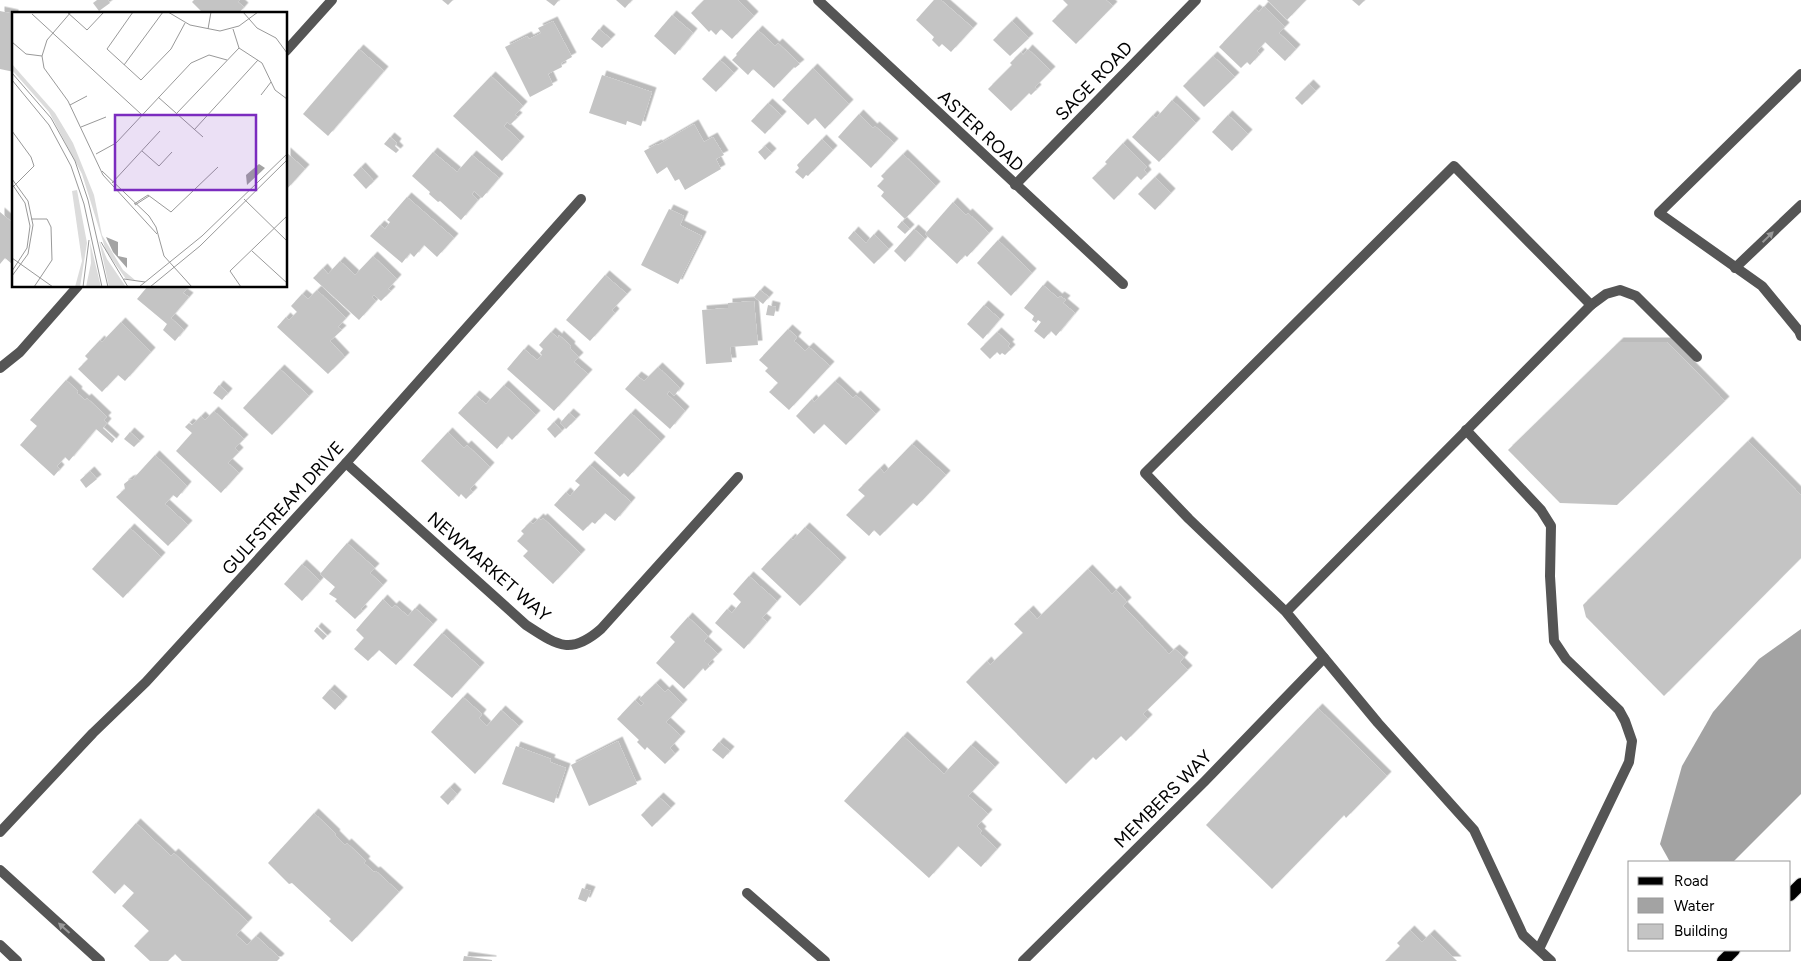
<svg xmlns="http://www.w3.org/2000/svg" width="1801" height="961" font-family="Figtree,sans-serif">
<defs>
<filter id="shadow"><feDropShadow dx="4.5" dy="-4.5" stdDeviation="0" flood-color="#0004"/></filter>
</defs>
<rect width="100%" height="100%" fill="#fff"/>
<polygon fill="#a3a3a3" points="1801,629 1801,794 1733,862 1670,862 1660,844 1682,766 1713,712 1759,659"/>
<g fill="#c4c4c4" filter="url(#shadow)">
<polygon points="97,0 108,0 110,3 99,11 93,3"/>
<polygon points="194,0 240,0 238,2 244,7 238,14 204,14 192,2"/>
<polygon points="442,0 453,0 448,5"/>
<polygon points="546,0 559,0 554,6"/>
<polygon points="616,0 632,0 625,8"/>
<polygon points="704,0 738,0 754,16 732,39 721,29 716,35 711,30 709,32 691,13"/>
<polygon points="934,0 941,0 973,28 951,52 942,44 939,47 932,40 934,37 916,20"/>
<polygon points="1063,0 1106,0 1113,6 1076,44 1052,21 1068,5"/>
<polygon points="1267,0 1306,0 1287,20"/>
<polygon points="1352,0 1365,0 1359,6"/>
<polygon points="1264,6 1285,27 1279,33 1296,49 1285,61 1265,42 1257,51 1260,54 1250,65 1247,62 1241,68 1219,47 1255,9 1259,12"/>
<polygon points="0,11 14,14 14,72 0,69"/>
<polygon points="672,15 693,33 675,55 654,36"/>
<polygon points="553,21 572,57 561,63 562,67 548,74 553,85 530,97 505,47 527,36 529,39 541,33 538,28"/>
<polygon points="1012,21 1029,38 1010,56 993,40"/>
<polygon points="599,29 611,39 602,48 591,39"/>
<polygon points="758,30 775,46 778,43 800,64 795,68 794,67 774,88 753,69 748,75 732,60 737,55 736,54"/>
<polygon points="359,49 384,71 328,136 303,114"/>
<polygon points="1028,49 1051,71 1035,87 1037,89 1031,95 1029,93 1011,111 988,89 1012,65 1010,63 1021,52 1023,55"/>
<polygon points="1213,56 1235,77 1204,107 1183,86"/>
<polygon points="720,60 734,73 716,92 702,79"/>
<polygon points="813,68 849,104 825,129 815,118 808,125 782,100"/>
<polygon points="602,75 652,92 641,126 627,121 626,125 589,113"/>
<polygon points="491,76 523,106 515,115 518,117 510,125 507,122 504,126 520,141 502,161 453,116"/>
<polygon points="1309,84 1316,91 1302,105 1295,98"/>
<polygon points="1172,100 1196,123 1159,162 1132,137 1153,115 1156,118"/>
<polygon points="768,103 782,116 765,134 751,121"/>
<polygon points="859,114 873,128 875,126 894,143 871,168 838,137"/>
<polygon points="1228,115 1248,134 1232,151 1212,132"/>
<polygon points="694,124 704,142 713,137 724,155 716,159 721,169 685,190 679,179 675,181 667,167 657,174 644,151 657,144 658,145"/>
<polygon points="390,137 397,143 395,146 399,150 396,153 384,144"/>
<polygon points="822,139 833,150 808,176 806,175 803,179 795,172 799,168 797,165"/>
<polygon points="1123,143 1147,167 1144,170 1147,174 1141,180 1137,176 1114,200 1092,178 1107,164 1105,162"/>
<polygon points="765,146 772,153 765,160 758,152"/>
<polygon points="286,152 305,169 286,190"/>
<polygon points="433,152 457,172 472,155 499,178 482,198 474,191 472,194 478,200 461,220 440,201 438,202 429,194 430,192 412,176"/>
<polygon points="903,154 936,186 905,219 881,196 884,192 877,186 884,179 881,176"/>
<polygon points="361,167 374,181 366,189 353,175"/>
<polygon points="1155,177 1171,193 1155,210 1138,194"/>
<polygon points="407,197 454,238 437,257 424,245 414,257 410,253 402,263 370,236 380,225 385,229 390,222 387,220"/>
<polygon points="953,202 966,215 968,213 989,233 967,257 965,255 957,264 925,234"/>
<polygon points="669,209 684,216 680,225 702,236 678,284 641,265"/>
<polygon points="0,212 14,224 14,262 12,264 5,258 0,264"/>
<polygon points="902,221 910,229 905,234 897,227"/>
<polygon points="914,229 925,239 905,262 894,251"/>
<polygon points="854,231 866,243 874,234 889,249 874,264 848,238"/>
<polygon points="998,240 1032,273 1011,296 977,263"/>
<polygon points="373,256 397,279 388,289 391,291 381,301 374,295 372,297 376,301 359,320 313,278 323,268 328,274 340,261 355,275"/>
<polygon points="605,275 627,294 612,310 615,313 590,341 566,320"/>
<polygon points="1043,285 1058,298 1060,296 1066,300 1063,303 1075,313 1056,336 1051,331 1044,339 1034,331 1041,322 1038,320 1036,323 1032,320 1034,316 1024,308"/>
<polygon points="148,286 189,286 183,293 189,297 171,318 184,330 175,341 163,330 167,324 137,299"/>
<polygon points="317,290 346,318 338,327 342,330 330,341 345,357 328,374 277,327 286,317 289,320 297,312 291,306 302,294 308,299"/>
<polygon points="760,290 769,297 763,304 754,297"/>
<polygon points="754,301 758,345 730,347 732,362 706,364 702,310 728,308 728,303"/>
<polygon points="768,305 776,307 774,316 766,315"/>
<polygon points="984,305 1000,319 983,339 967,324"/>
<polygon points="121,322 151,352 125,381 118,375 102,392 78,369 88,359 85,356 100,340 102,342"/>
<polygon points="788,329 797,337 794,341 805,351 809,347 830,366 789,410 769,392 778,383 765,371 768,368 759,360"/>
<polygon points="551,332 558,338 559,335 571,346 570,348 579,357 574,362 588,374 554,411 507,369 524,349 537,360 542,355 540,353 543,349 539,345"/>
<polygon points="997,332 1010,344 1008,346 1011,349 1005,355 1002,353 1000,355 997,352 990,359 980,349"/>
<polygon points="1619,342 1667,342 1725,401 1617,505 1560,503 1508,450"/>
<polygon points="658,367 680,388 674,396 669,391 667,394 685,411 670,429 625,389 637,376 644,381"/>
<polygon points="280,369 309,396 272,435 243,408"/>
<polygon points="66,380 78,391 77,393 85,400 87,398 107,417 104,420 107,423 103,428 115,439 112,443 96,429 69,461 65,457 57,466 60,469 54,476 20,445 37,426 30,420"/>
<polygon points="835,381 853,398 856,395 876,414 846,445 824,424 814,434 796,416 812,399 814,402"/>
<polygon points="219,385 228,393 222,400 213,393"/>
<polygon points="504,385 536,415 512,440 508,436 497,449 458,413 475,395 486,404"/>
<polygon points="214,411 244,439 235,448 239,452 228,463 239,473 221,493 176,451 192,433 185,427 189,423 192,425 201,416 205,420"/>
<polygon points="569,413 576,419 566,429 560,423"/>
<polygon points="631,413 661,441 628,477 624,473 620,477 594,453"/>
<polygon points="554,422 562,431 555,438 547,429"/>
<polygon points="130,432 140,441 134,447 124,439"/>
<polygon points="448,432 464,448 467,445 490,467 470,489 473,492 466,499 461,494 459,497 421,461"/>
<polygon points="1748,441 1801,495 1801,558 1664,696 1586,617 1583,605"/>
<polygon points="912,444 946,475 917,506 913,503 880,536 874,530 869,536 846,515 865,496 858,490 880,468 884,473"/>
<polygon points="155,455 187,486 177,498 173,495 165,504 188,525 168,546 116,497 125,489 124,484 129,480 133,479"/>
<polygon points="590,465 631,502 615,521 605,513 595,524 592,522 583,531 554,505 566,492 570,496 580,485 575,481"/>
<polygon points="90,471 97,479 86,488 80,480"/>
<polygon points="539,518 541,520 543,518 581,554 553,584 523,556 528,551 517,541 524,534 521,531 530,522 533,524"/>
<polygon points="805,527 842,562 800,606 761,569 791,538 793,540"/>
<polygon points="130,528 161,557 123,598 92,569"/>
<polygon points="347,543 375,568 370,573 383,585 361,609 363,611 355,619 335,601 337,599 329,594 335,587 320,574"/>
<polygon points="302,564 320,581 302,601 284,584"/>
<polygon points="1088,569 1112,594 1116,590 1127,602 1123,606 1169,654 1175,649 1184,657 1180,662 1188,670 1143,714 1148,719 1126,741 1121,736 1096,760 1093,757 1066,784 966,682 987,661 990,665 1023,633 1014,624 1029,610 1037,619"/>
<polygon points="749,576 777,601 762,618 767,622 744,649 715,623 727,609 732,613 741,602 733,594"/>
<polygon points="383,599 392,608 395,605 408,616 415,608 433,624 396,665 379,650 368,661 354,649 364,638 356,630"/>
<polygon points="688,617 708,636 704,641 718,654 708,664 710,666 705,671 703,668 684,689 656,663 675,642 670,637"/>
<polygon points="317,627 327,636 323,640 314,631"/>
<polygon points="442,633 480,667 452,698 413,665"/>
<polygon points="656,683 665,692 668,689 683,704 666,722 681,736 670,748 675,754 665,764 647,747 645,750 637,742 639,740 617,719 635,700 641,706 644,703 639,699"/>
<polygon points="330,689 343,701 335,710 322,698"/>
<polygon points="463,697 482,714 479,718 487,726 501,710 519,726 475,774 431,732"/>
<polygon points="1318,708 1387,776 1346,818 1344,815 1272,889 1206,825"/>
<polygon points="903,736 944,774 971,745 995,767 968,796 988,814 977,826 982,831 980,833 997,849 981,867 958,846 929,878 844,801"/>
<polygon points="618,741 637,784 589,806 571,765"/>
<polygon points="719,742 730,751 723,759 712,750"/>
<polygon points="516,746 551,759 550,762 566,768 554,803 502,784"/>
<polygon points="450,787 457,794 448,805 440,797"/>
<polygon points="659,797 671,808 652,827 641,815"/>
<polygon points="314,813 336,834 335,835 345,845 347,843 366,861 364,863 374,872 376,871 399,892 352,942 329,921 331,919 292,883 289,884 268,863"/>
<polygon points="136,823 171,856 174,853 248,922 236,935 247,945 256,936 280,958 277,961 182,961 175,954 168,961 150,961 134,946 149,931 122,906 134,893 124,884 115,894 92,872"/>
<polygon points="582,888 591,891 586,902 578,899"/>
<polygon points="1410,930 1422,942 1430,934 1457,961 1385,961 1400,946 1397,943"/>
<polygon points="464,956 492,960 492,961 463,961"/>
</g>
<g fill="none" stroke-linecap="round" stroke-linejoin="round">
<defs>
<g id="primary">
<polyline points="1790,895 1801,884"/>
<polyline points="1723,961 1734,950"/>
</g>
</defs>
<use href="#primary" stroke="#dbdbdb" stroke-width="14"/>
<g stroke="#555" stroke-width="10">
<polyline points="1801,74 1659,213 1762,286 1799,331 1801,336"/>
<polyline points="1735,268 1801,205"/>
<polyline points="1591,305 1606,294 1620,290 1636,296 1697,357"/>
<polyline points="1466,430 1541,510 1551,526 1550,576 1554,641 1566,659 1619,710 1625,721 1632,741 1629,762 1539,949"/>
<polyline points="1286,612 1591,305 1454,166 1145,473 1189,519 1286,612 1378,723 1474,830 1523,935 1551,961"/>
<polyline points="747,893 825,961"/>
</g>
<g stroke="#555" stroke-width="10">
<polyline points="818,0 1123,284"/>
<polyline points="286,51 332,0"/>
<polyline points="1015,185 1196,0"/>
<polyline points="0,368 20,352 78,286"/>
<path d="M346,463L526,625C557,645 570,656 601,629L738,477"/>
<polyline points="0,832 93,733 146,682 346,463 581,199"/>
<polyline points="1023,961 1205,781 1324,658"/>
</g>
<g stroke="#555" stroke-width="10">
<polyline points="0,870 100,961"/>
<polyline points="0,945 17,961"/>
</g>
<use href="#primary" stroke="#000" stroke-width="12"/>
</g>
<defs><path id="oneway-solid" d="M-6-.8H1V-3.2L6.5 0L1 3.2V.8H-6Z" transform="scale(1.25)"/></defs>
<g fill="#999">
<use href="#oneway-solid" transform="translate(1768 237) rotate(-44)"/>
<use href="#oneway-solid" transform="translate(64 928) rotate(-138)"/>
</g>
<g text-anchor="middle" dominant-baseline="central" stroke-width="4.5" stroke-linejoin="round" paint-order="stroke">
<g font-size="18" fill="#000" stroke="#fff">
<text transform="translate(1094 81) rotate(-46)">SAGE ROAD</text>
<text transform="translate(981 131) rotate(43)">ASTER ROAD</text>
<text transform="translate(283 508) rotate(-48)">GULFSTREAM DRIVE</text>
<text transform="translate(489 567) rotate(41)">NEWMARKET WAY</text>
<text transform="translate(1163 799) rotate(-45)">MEMBERS WAY</text>
</g>
</g>
<g transform="translate(12 12)">
<rect width="275" height="275" fill="#fff"/>
<path d="M0,52L43,101L61,131L82,183L90,223L111,258L123,268L114,267L94,239L70,162L37,100L0,58ZM65,178L75,231L68,275H63L70,249L60,179ZM87,228L95,247L114,275H97ZM78,230L89,275H74L79,251Z" fill="#dcdcdc"/>
<path d="M247,152L253,156L235,173L234,163ZM94,225L106,230V244L115,246V256L101,240Z" fill="#a3a3a3"/>
<path fill="none" stroke="#999" stroke-width="1" d="M55,0L75,18L92,0M59,0L35,28L30,44L32,56L56,89L91,163L145,222M121,0L95,37L129,68L159,37L173,11M156,0L178,13L208,19L227,14L246,0M231,0L245,16L264,26L275,41M20,2L129,102M196,17L199,0M221,17L227,36L250,51L263,78L275,87M0,30L14,42L30,44M112,53L151,0M0,61L39,106L63,149L76,188L96,275M0,68L37,113L59,154L72,192L90,275M249,83L259,70M146,85L191,125M58,93L75,84M165,101L227,36M69,115L94,105M182,118L246,48M0,119L19,145L22,154L0,176M130,139L147,154L160,140M84,142L104,131L179,51L197,43L215,48M90,159L137,204L144,215L152,244L180,275M0,167L16,189L21,213L16,242L0,264M100,171L148,119M0,172L13,191L18,214L15,236L0,259M232,187L275,229M122,192L136,183L159,200L206,155M123,193L137,184M19,207H35L39,215L40,248L22,275M89,230L116,275M240,239L275,271M0,246L41,275M112,267L133,270M71,275L77,228M127,275L190,224L275,142M138,275L188,234L275,148M229,275L218,259L275,204"/>
<path fill="#7b2cbf" fill-opacity="0.15" stroke="#7b2cbf" stroke-width="2.5" d="M103,103H244V178H103Z"/>
<rect width="275" height="275" fill="none" stroke="#000" stroke-width="2.5"/>
</g>
<rect x="1628" y="861" width="162" height="90" fill="#ffffff" stroke="#999999"/>
<rect x="1638" y="877" width="25" height="8" fill="#000000" stroke="#999999"/>
<text x="1674" y="886" font-size="15" fill="#000000">Road</text>
<rect x="1638" y="898" width="25" height="15" fill="#a3a3a3" stroke="#999999"/>
<text x="1674" y="911" font-size="15" fill="#000000">Water</text>
<rect x="1638" y="924" width="25" height="15" fill="#c4c4c4" stroke="#999999"/>
<text x="1674" y="936" font-size="15" fill="#000000">Building</text>
</svg>
